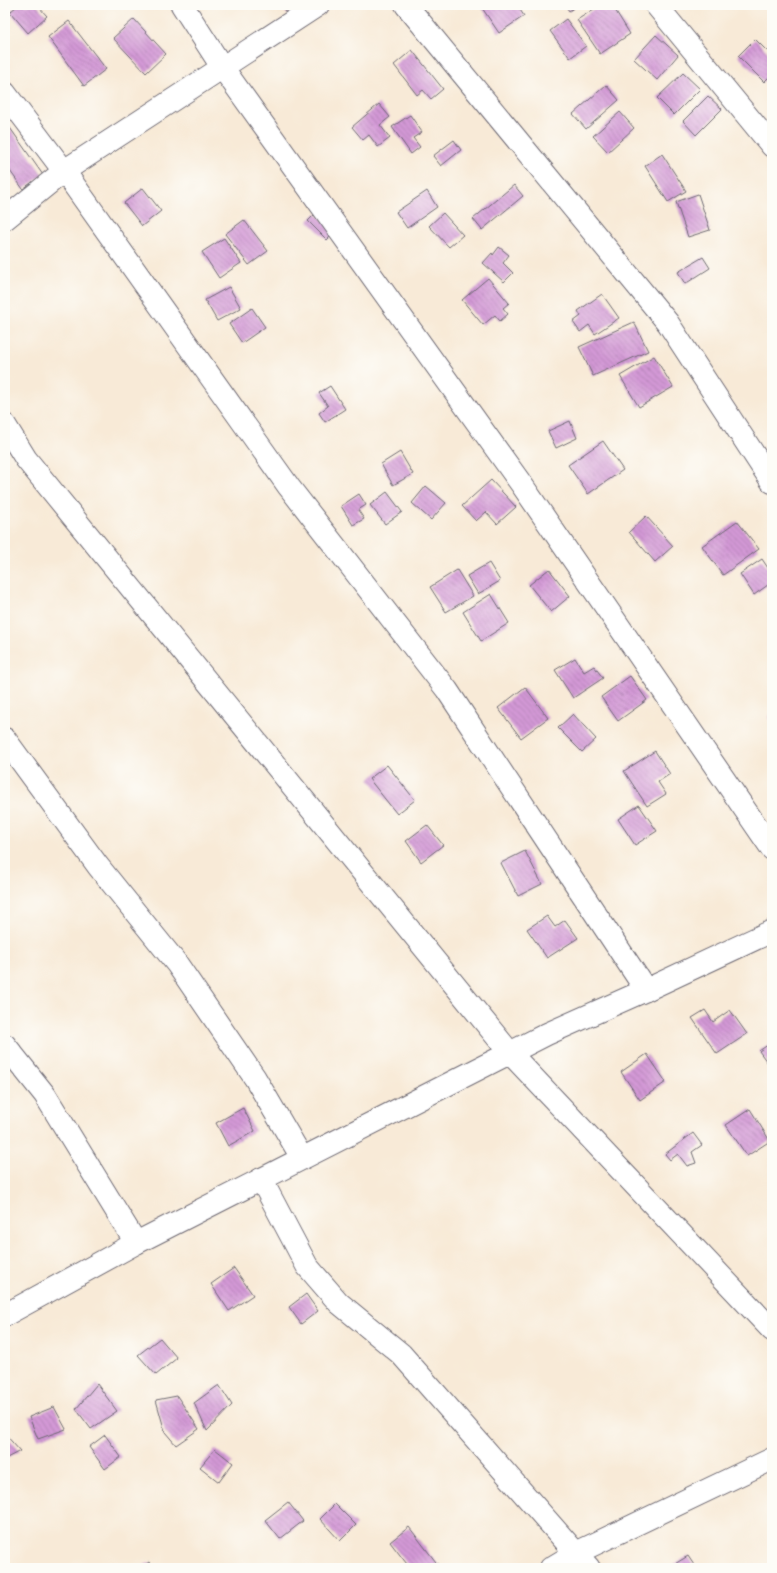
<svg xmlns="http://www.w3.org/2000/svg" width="777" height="1573" font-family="'Old Standard TT',serif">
<defs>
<pattern id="building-back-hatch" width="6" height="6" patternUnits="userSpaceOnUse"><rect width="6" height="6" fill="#d399d6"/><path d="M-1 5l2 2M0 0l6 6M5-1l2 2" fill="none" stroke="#ab7caf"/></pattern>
</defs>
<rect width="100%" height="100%" fill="#fdfcf7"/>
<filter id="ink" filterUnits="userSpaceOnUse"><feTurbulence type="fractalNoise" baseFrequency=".025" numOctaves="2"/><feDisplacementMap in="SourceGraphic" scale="8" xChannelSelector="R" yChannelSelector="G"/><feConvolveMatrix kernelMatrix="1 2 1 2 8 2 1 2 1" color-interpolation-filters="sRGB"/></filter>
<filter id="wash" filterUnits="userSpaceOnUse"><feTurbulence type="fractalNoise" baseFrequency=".012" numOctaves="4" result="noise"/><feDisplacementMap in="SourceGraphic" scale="16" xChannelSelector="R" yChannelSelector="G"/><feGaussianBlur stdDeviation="0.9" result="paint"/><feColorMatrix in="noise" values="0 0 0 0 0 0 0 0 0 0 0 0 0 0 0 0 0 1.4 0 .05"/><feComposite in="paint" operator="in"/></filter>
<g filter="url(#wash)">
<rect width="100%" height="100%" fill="#f8ead7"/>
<g id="blocks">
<g fill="url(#building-back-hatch)">
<polygon points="18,5 37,5 47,16 28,33 10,12"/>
<polygon points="280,5 299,5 287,14"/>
<polygon points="480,5 517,5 524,16 499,33"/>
<polygon points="565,5 578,5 569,11"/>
<polygon points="600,5 612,5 630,34 600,54 577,20"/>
<polygon points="134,19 166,54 146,73 113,38"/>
<polygon points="566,19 586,46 570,58 550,31"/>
<polygon points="69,21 106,69 84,86 48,37"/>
<polygon points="656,35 678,55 657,80 634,59"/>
<polygon points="755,39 772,56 772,74 764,82 738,56"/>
<polygon points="412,50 443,89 431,99 423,90 417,95 394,65"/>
<polygon points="683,73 700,89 674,115 657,98"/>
<polygon points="606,85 619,100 586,129 573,114"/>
<polygon points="708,96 722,109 696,135 683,121"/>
<polygon points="379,104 390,117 380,125 390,138 378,147 369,135 363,140 352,127"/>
<polygon points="620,112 634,128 608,152 593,136"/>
<polygon points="410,115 422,132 413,138 420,147 411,154 392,127"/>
<polygon points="8,125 43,175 23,189 5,164 5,127"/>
<polygon points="454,140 461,150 441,166 433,156"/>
<polygon points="662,154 686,191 668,202 645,166"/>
<polygon points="514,185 523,196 482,230 473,219"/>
<polygon points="143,188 161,211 142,226 124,203"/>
<polygon points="427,191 437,207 407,228 396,212"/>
<polygon points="698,194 710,230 688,237 676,202"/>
<polygon points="316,213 335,232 327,240 308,221"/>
<polygon points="443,213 463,235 449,247 429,226"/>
<polygon points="244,220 268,251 249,265 225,234"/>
<polygon points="224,238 241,263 219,278 202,252"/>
<polygon points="499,247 509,255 503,263 513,273 504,282 483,263 492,253 493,255"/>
<polygon points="703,257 710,268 685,284 678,272"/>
<polygon points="488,278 509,303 503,308 508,314 500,321 495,315 483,325 462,300"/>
<polygon points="229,287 241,308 217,321 205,300"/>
<polygon points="602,294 619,318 595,334 589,325 580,332 573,322 581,316 578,311"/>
<polygon points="252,308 265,327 242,343 229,324"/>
<polygon points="634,322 648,351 593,376 579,347"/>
<polygon points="654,356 673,387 639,407 620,376"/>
<polygon points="330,386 345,409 325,422 319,413 328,406 319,393"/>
<polygon points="570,421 577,438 556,448 548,431"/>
<polygon points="603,441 623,470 588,494 568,465"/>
<polygon points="400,452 413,474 393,485 381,464"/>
<polygon points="491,480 516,507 497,524 486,512 476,521 462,506"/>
<polygon points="426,486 446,503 431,520 412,503"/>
<polygon points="387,492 402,512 385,524 370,505"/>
<polygon points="359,494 366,505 358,510 364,519 353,525 341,506"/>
<polygon points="646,516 673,546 655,562 629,532"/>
<polygon points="737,521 759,549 723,575 702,546"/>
<polygon points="762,559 772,574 772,582 754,595 740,574"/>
<polygon points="489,563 500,581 478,594 467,576"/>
<polygon points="549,569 570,596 551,612 529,585"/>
<polygon points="457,570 473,596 446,612 430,587"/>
<polygon points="491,594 509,623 481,641 463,612"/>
<polygon points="575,658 584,672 594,666 603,678 573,698 555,670"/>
<polygon points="630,676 647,700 618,721 601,697"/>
<polygon points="525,687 548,718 521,738 498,708"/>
<polygon points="772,713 772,722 768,717"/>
<polygon points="573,714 596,739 582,752 558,728"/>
<polygon points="655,751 670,774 658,782 666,794 647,806 624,771"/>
<polygon points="387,765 415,800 397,814 369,779"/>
<polygon points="639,805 657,831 635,845 618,819"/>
<polygon points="427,825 443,845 421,862 406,841"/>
<polygon points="525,851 542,884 518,896 501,863"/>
<polygon points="547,916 555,927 565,920 578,938 547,958 527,929"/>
<polygon points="705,1010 713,1022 730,1010 747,1034 717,1054 692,1018"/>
<polygon points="772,1042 772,1069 759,1051"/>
<polygon points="647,1054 666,1082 640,1100 621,1072"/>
<polygon points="243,1108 255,1131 228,1146 216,1123"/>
<polygon points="750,1109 770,1141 747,1156 726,1125"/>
<polygon points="693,1133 702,1145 692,1152 696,1163 687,1166 678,1154 670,1160 665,1154"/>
<polygon points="234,1268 253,1295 229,1311 211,1284"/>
<polygon points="306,1294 318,1311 301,1324 289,1307"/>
<polygon points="160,1338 177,1358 156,1375 138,1355"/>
<polygon points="97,1384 117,1411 91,1429 76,1409"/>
<polygon points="219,1385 232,1405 207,1431 194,1403"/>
<polygon points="177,1396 199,1429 176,1445 165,1432 156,1400"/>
<polygon points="54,1407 66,1429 38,1439 29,1417"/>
<polygon points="5,1434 20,1451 5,1459"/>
<polygon points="105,1435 121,1457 105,1469 89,1447"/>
<polygon points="215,1449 233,1463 219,1482 200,1467"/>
<polygon points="288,1502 303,1521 280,1539 265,1520"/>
<polygon points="335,1504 356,1525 340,1541 320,1519"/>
<polygon points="409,1527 439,1566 435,1568 410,1568 390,1542"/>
<polygon points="688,1556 696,1568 668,1568"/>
<polygon points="149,1562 154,1568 141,1568"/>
</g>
</g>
</g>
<g filter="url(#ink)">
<use href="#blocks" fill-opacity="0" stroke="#6d6872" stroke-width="1"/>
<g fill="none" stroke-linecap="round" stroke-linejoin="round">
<defs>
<g id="minor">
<polyline points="182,5 222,67 522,485 772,849"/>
<polyline points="406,5 668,323 772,482"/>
<polyline points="656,5 772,146"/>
<polyline points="5,93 64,171 289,487 447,690 646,990"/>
<polyline points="5,219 64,171 318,5"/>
<polyline points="5,425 26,459 510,1053 772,1330"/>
<polyline points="5,739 98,866 177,964 255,1078 302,1158"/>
<polyline points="5,1045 45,1095 136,1243"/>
<polyline points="261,1179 307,1266 339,1303 401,1354 589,1568"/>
<polyline points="5,1315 136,1243 547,1034 646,990 772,931"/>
<polyline points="551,1568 576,1553 772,1459"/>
</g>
</defs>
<use href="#minor" stroke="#6d6872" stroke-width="24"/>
<use href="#minor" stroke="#fff" stroke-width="22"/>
</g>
</g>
<rect width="777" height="1573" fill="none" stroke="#fdfcf7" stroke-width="20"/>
</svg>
